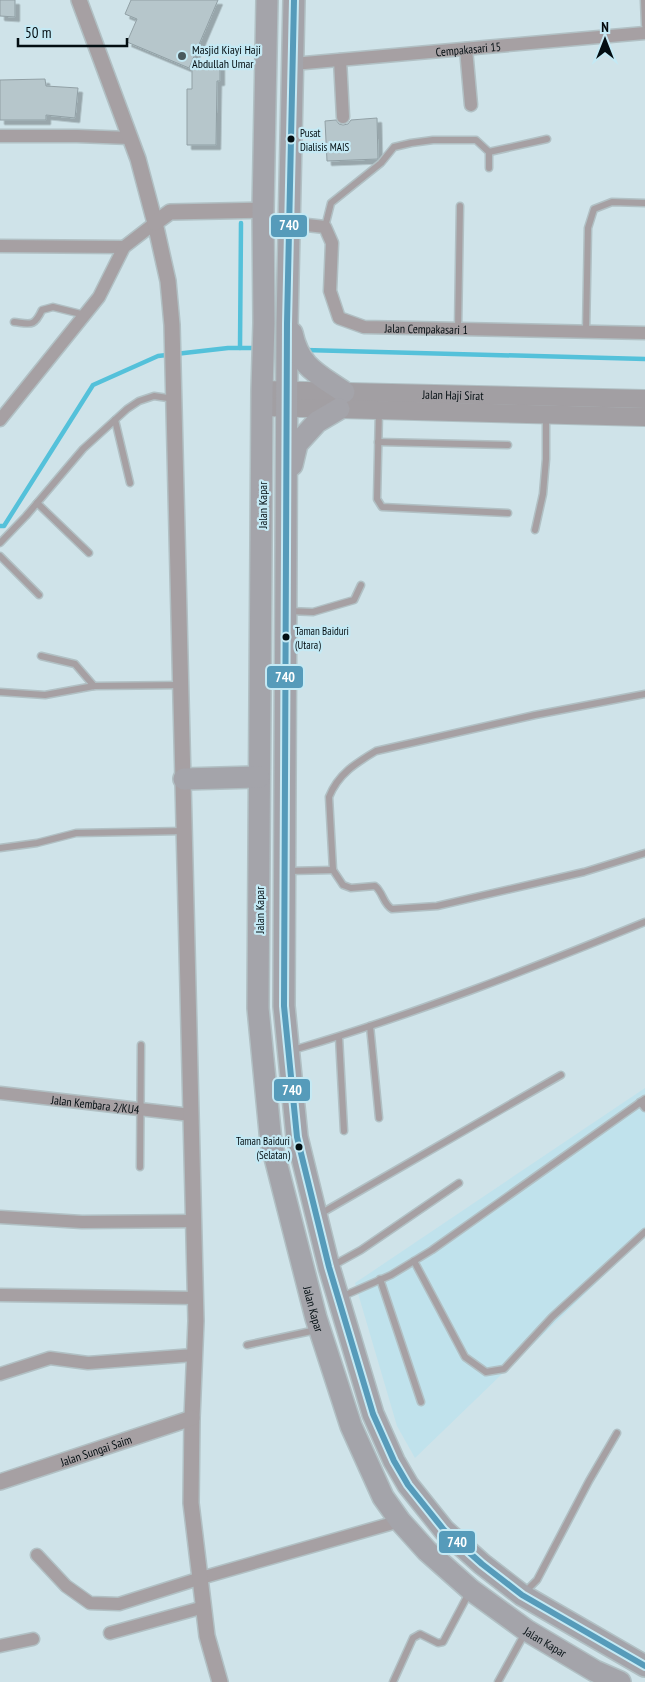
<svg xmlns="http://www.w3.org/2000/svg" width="645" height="1682" font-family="'PT Sans Narrow',sans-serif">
<defs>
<filter id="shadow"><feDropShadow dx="4.5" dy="4.5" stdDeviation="0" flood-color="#0004"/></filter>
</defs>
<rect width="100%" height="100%" fill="#cfe3e9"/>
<polygon fill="#c0e2ec" points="645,1088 645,1236 415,1458 397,1426 355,1283"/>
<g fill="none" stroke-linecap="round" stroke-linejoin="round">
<g stroke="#54c1da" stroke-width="4.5">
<polyline points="240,348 241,223"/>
<polyline points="305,350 645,359"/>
<polyline points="0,526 4,526 93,385 158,356 228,348 257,348"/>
</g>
</g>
<g fill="#b6c6cb" stroke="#91a0a5" filter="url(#shadow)">
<polygon points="0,0 15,0 15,17 0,16"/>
<polygon points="131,0 218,0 189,68 127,42 137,19 125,14"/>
<polygon points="192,63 220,63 220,81 217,81 216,145 187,145 187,89 192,89"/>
<polygon points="45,79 46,86 78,88 75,118 46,115 46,120 0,120 0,80"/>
<polygon points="377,118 378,159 327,161 325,121 336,120 339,124 343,125 348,124 351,120"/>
</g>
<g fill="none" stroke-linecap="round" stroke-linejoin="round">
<defs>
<g id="service">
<polyline points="644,0 645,25"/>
<polyline points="489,152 547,139"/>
<polyline points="325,227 331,203 381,163 394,147 411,143 433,140 476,140 489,152 489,168"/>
<path d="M14,322C31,324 34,327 42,310L53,307L85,315"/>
<polyline points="458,329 460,206"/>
<polyline points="586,332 588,228 594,209 612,202 645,203"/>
<polyline points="379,411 377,499 382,507 508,513"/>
<polyline points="115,420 130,483"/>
<polyline points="378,442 508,445"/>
<polyline points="37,503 89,553"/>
<polyline points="535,530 543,494 546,459 546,415"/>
<polyline points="0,543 26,516 83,449 127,409 139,401 154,396 175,399"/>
<polyline points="0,556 39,595"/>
<polyline points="288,611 313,612 354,600 361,585"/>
<polyline points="41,656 75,664 94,686"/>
<polyline points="0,692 45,695 94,686 180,685"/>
<path d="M645,694L535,715L376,751C356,763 338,774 329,797L333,870L343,885L351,888L375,886C383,892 383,904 392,909L437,906L584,872L645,853"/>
<polyline points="0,848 37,843 76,833 184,831"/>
<polyline points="287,871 333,870"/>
<polyline points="370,1026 379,1118"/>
<polyline points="339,1037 344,1131"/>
<path d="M293,1050C413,1015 530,969 645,922"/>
<polyline points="640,1102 645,1108"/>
<polyline points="140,1167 141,1045"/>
<polyline points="320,1214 561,1075"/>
<polyline points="414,1261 465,1357 486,1372 504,1369 552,1317 645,1232"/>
<polyline points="332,1266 361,1250 459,1183"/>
<polyline points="380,1279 421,1402"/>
<polyline points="341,1297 391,1275 432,1250 645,1099"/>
<polyline points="247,1345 316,1330"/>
<polyline points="524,1593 537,1580 589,1481 617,1433"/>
<polyline points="393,1682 413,1638 420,1634 438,1643 443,1642 469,1593"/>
<polyline points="498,1682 525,1633"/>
</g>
<g id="minor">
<polyline points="466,49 471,105"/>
<polyline points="340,60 343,117"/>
<path id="s1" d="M293,64L645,33"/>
<polyline points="0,136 77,136 130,138"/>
<path id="s2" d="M289,223L325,227L332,243L330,291L339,318L364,327L645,333"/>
<polyline points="0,246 124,247"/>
<polyline points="0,420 99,297 124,247 155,223"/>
<path id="s3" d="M0,1093L191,1115"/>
<polyline points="0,1217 82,1222 194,1221"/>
<polyline points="0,1295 196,1298"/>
<polyline points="0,1374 50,1358 88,1363 194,1355"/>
<polyline points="37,1555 66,1586 90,1603 119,1604 201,1578 400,1521"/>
<polyline points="110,1633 204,1607"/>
<polyline points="0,1646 33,1639"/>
</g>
<g id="tertiary">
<polyline points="79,0 138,159 155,223 168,281 172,325 196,1321 192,1418 191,1503 207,1636 220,1682"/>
<polyline points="155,223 170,212 263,210"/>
<path id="s4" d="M0,1482L192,1418"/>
</g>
<g id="secondary">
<path id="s5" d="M262,390L645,399"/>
<polyline points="263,407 645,417"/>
</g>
<g id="trunk">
<path id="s6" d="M267,0L263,210L264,323L262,390L258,1008L271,1142L316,1318L351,1426L383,1497L400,1521L427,1551L471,1590L526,1630L595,1671L620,1682"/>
<polyline points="294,0 287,324 284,1006 297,1137 329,1267 373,1414 394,1461 408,1485 444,1530 482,1564 522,1595 645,1666"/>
<path d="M292,333C299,367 318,374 344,392"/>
<polyline points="292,465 297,444 317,422 339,409"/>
<polyline points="184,779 259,777"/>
</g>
</defs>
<use href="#service" stroke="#b1c0c4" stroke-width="9"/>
<use href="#minor" stroke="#b1c0c4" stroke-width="15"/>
<use href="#tertiary" stroke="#b1c0c4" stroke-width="18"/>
<use href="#secondary" stroke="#b1c0c4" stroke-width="20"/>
<use href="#trunk" stroke="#b1c0c4" stroke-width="24"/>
<use href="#service" stroke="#a6a0a3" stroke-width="6"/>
<use href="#minor" stroke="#a6a0a3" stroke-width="12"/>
<use href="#tertiary" stroke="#a6a0a3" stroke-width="15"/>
<use href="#secondary" stroke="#a29fa3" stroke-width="18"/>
<use href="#trunk" stroke="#a4a4aa" stroke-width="21"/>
<defs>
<polyline id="bus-1" points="294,0 287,324 284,1006 297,1137 329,1267 373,1414 394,1461 408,1485 444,1530 482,1564 522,1595 645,1666"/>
</defs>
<use href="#bus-1" stroke="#c4e9f4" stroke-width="10"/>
<use href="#bus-1" stroke="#569bba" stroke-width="6"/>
</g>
<circle fill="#4a595d" stroke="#c4e9f4" stroke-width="2" cx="182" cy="56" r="5"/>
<g fill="#030e12" stroke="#c4e9f4" stroke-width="2">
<circle cx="291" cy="139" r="4.5"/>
<circle cx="286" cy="637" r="4.5"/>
<circle cx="299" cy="1147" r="4.5"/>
</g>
<g text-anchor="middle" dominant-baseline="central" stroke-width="4.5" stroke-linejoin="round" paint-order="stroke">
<g font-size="11" fill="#030e12" stroke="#c4e9f4" text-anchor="start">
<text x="300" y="133">Pusat<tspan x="300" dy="14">Dialisis MAIS</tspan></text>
<text x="295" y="631">Taman Baiduri<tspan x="295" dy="14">(Utara)</tspan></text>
<text x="290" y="1141" text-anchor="end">Taman Baiduri<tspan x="290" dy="14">(Selatan)</tspan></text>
</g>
<g font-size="12" fill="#030e12" stroke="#c4e9f4">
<text stroke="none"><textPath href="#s1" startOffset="176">Cempakasari 15</textPath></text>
<text stroke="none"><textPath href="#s2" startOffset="219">Jalan Cempakasari 1</textPath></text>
<text stroke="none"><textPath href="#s5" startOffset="191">Jalan Haji Sirat</textPath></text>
<text transform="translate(262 505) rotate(-90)">Jalan Kapar</text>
<text transform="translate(259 910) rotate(-90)">Jalan Kapar</text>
<text stroke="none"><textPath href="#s3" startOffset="96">Jalan Kembara 2/KU4</textPath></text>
<text stroke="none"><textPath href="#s6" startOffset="1315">Jalan Kapar</textPath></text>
<text stroke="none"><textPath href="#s4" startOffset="101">Jalan Sungai Saim</textPath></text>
<text stroke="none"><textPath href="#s6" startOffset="1735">Jalan Kapar</textPath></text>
</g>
<g font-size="12" fill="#030e12" stroke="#c4e9f4" text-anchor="start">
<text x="192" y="49">Masjid Kiayi Haji<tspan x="192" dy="14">Abdullah Umar</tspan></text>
</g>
</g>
<g stroke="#c4e9f4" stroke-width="2">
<rect x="270" y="214" width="38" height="24" rx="5" fill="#569bba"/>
<rect x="266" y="665" width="38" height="24" rx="5" fill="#569bba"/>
<rect x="273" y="1078" width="38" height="24" rx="5" fill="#569bba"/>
<rect x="438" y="1530" width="38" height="24" rx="5" fill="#569bba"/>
</g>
<g font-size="14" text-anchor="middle" font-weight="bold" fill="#fff">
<text x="289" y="230">740</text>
<text x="285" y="682">740</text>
<text x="292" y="1095">740</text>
<text x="457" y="1547">740</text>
</g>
<g transform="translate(605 40)" stroke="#c4e9f4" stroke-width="4" paint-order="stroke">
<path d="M0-4L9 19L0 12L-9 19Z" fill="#030e12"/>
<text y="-8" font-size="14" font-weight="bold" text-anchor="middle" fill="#030e12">N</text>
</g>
<path d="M18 38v8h109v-8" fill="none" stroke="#030e12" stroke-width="2.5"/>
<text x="25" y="38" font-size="15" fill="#030e12" stroke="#c4e9f4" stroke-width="4" paint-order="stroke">50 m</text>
</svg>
